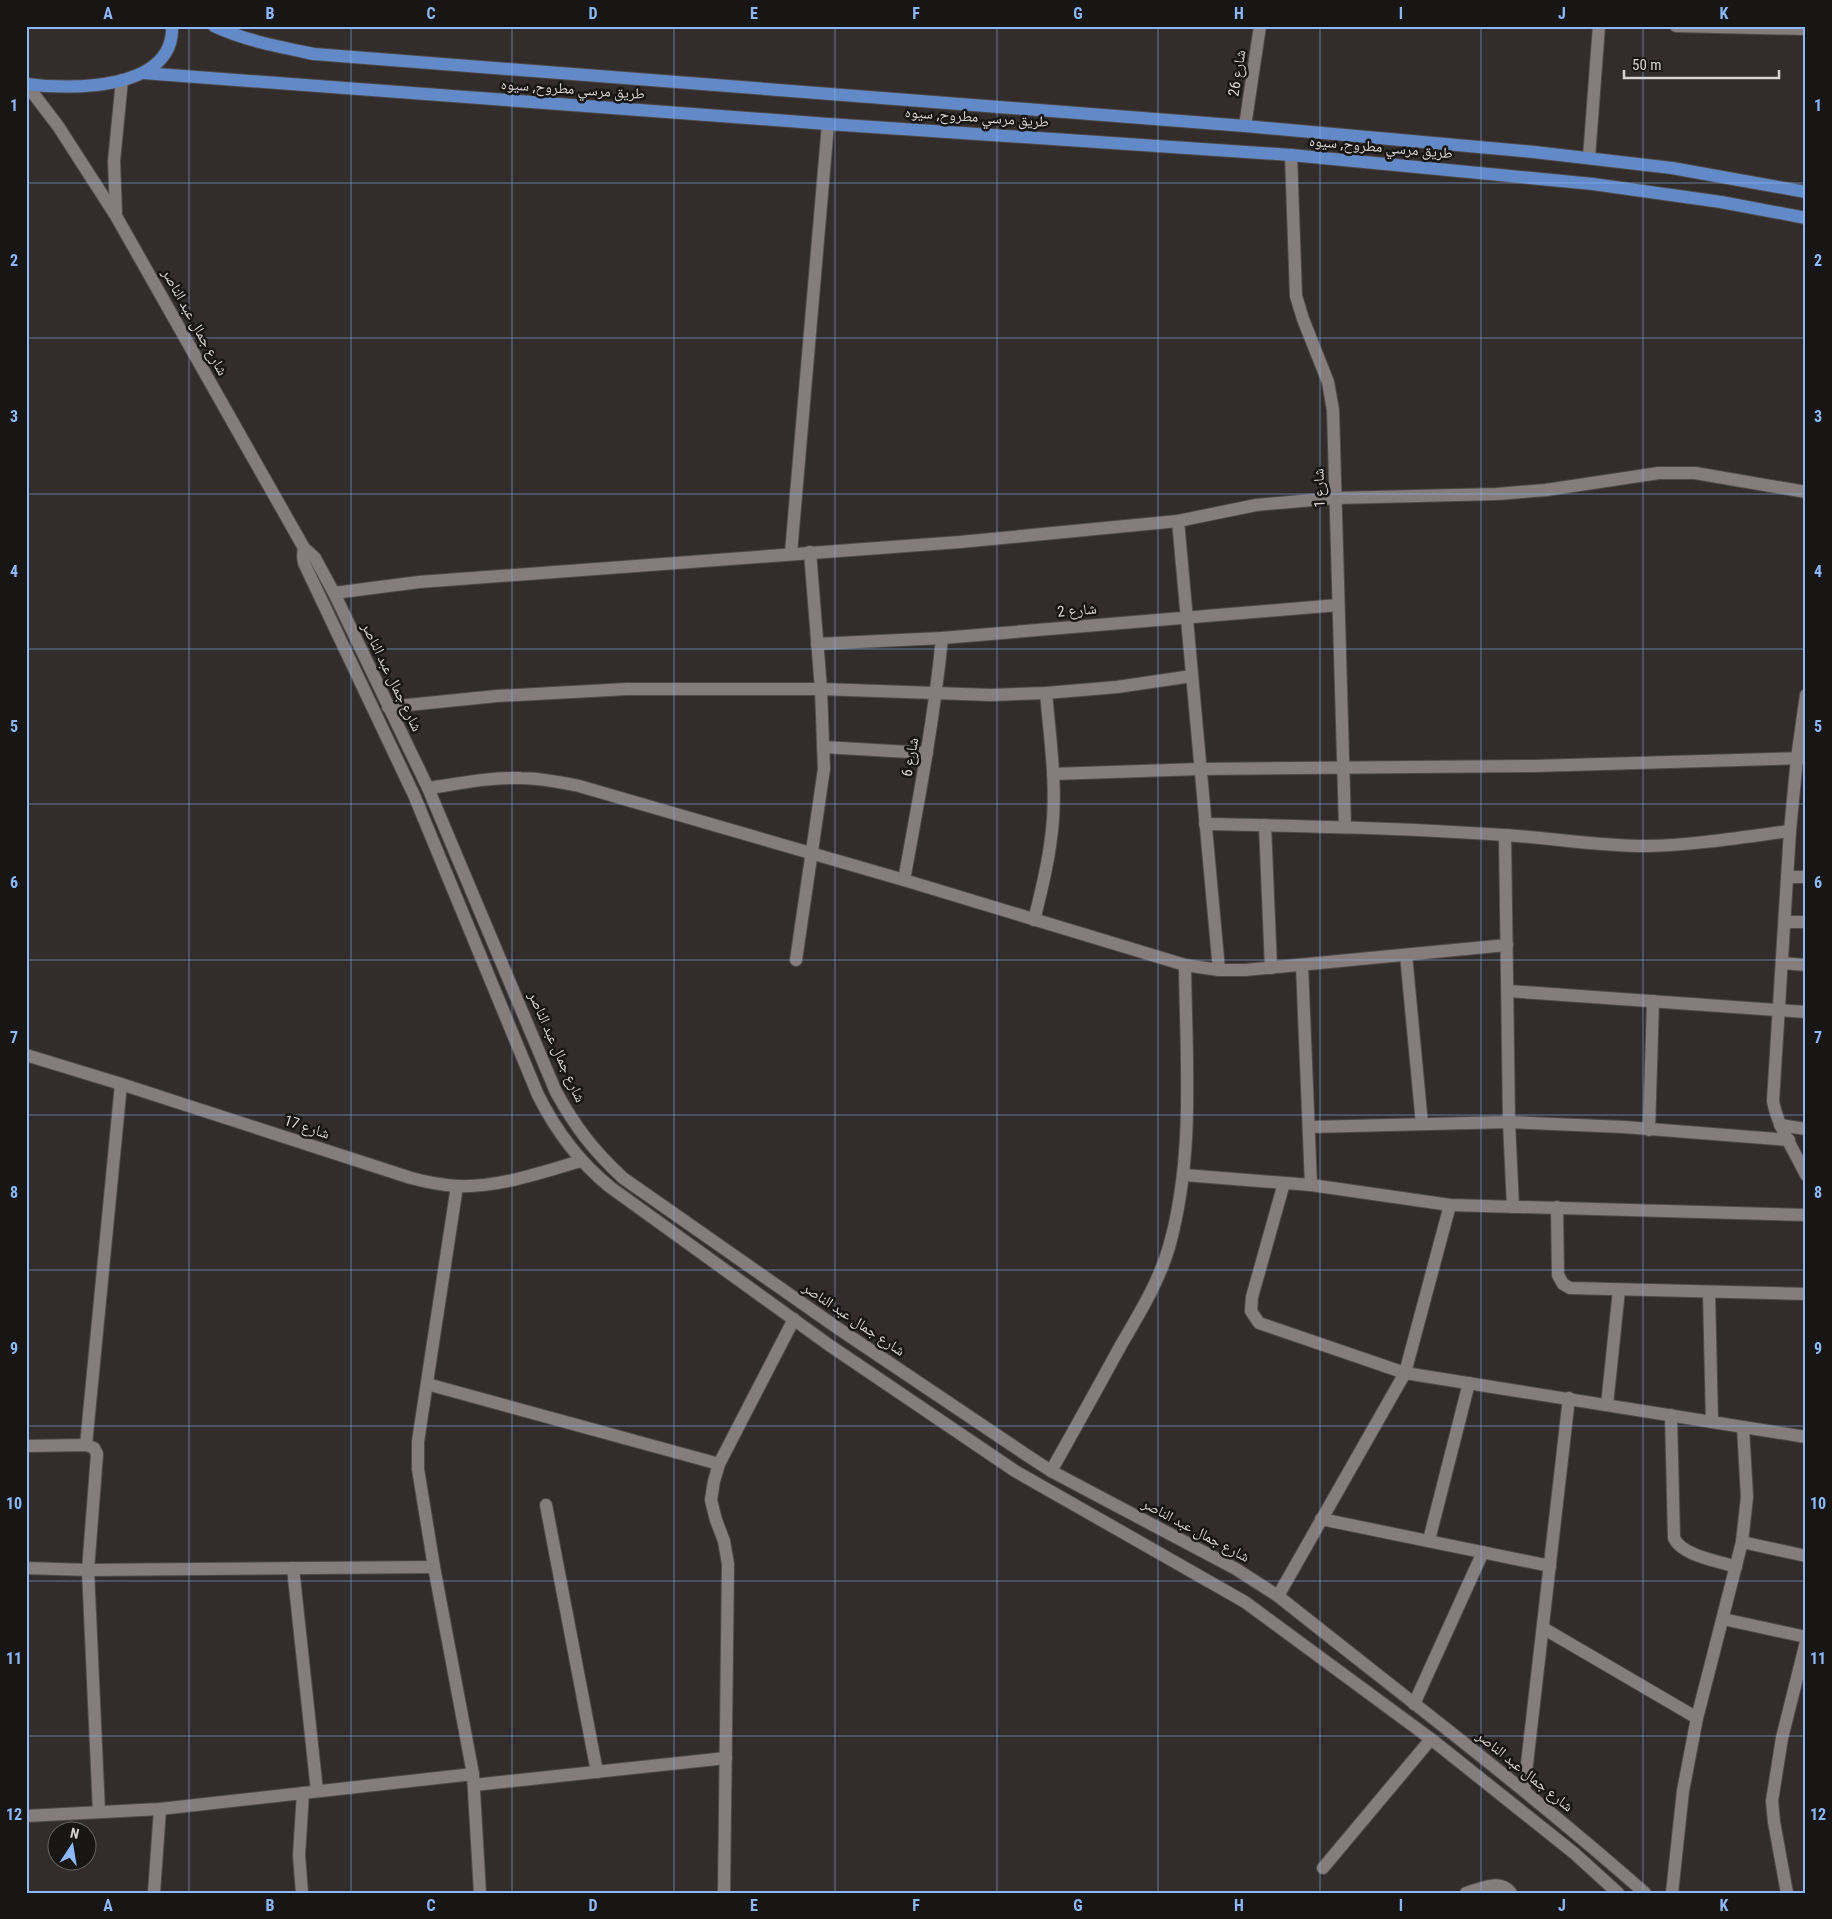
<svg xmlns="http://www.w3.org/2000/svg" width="1832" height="1919" font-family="'Roboto Condensed','Noto Naskh Arabic',sans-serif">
<rect width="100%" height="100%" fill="#322d2b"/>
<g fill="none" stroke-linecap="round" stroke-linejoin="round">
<defs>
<g id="minor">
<polyline points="1676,26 1806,29"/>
<path d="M26,84L58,126L116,216L304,548L315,558L334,593L428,788L556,1092C576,1128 593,1150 623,1178L839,1329L1025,1454L1051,1471L1236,1569L1278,1596C1401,1694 1527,1789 1645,1893"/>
<polyline points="1245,126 1260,26"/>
<polyline points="1291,155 1296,296 1303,319 1328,382 1333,410 1345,827"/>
<polyline points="1589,158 1599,26"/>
<polyline points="116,213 114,161 122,80"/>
<polyline points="1178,521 1219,970"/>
<path d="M304,548L303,556L304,563L414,795L538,1095C556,1131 578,1161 610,1187L829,1345L1015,1471L1245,1602L1431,1739L1574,1853L1618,1893"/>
<polyline points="791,553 828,124"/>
<polyline points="334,593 419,582 960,542 1178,521 1256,505 1335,498 1497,494 1546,490 1659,473 1695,473 1806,492"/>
<polyline points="817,644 942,638 1338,605"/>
<path d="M1806,695L1797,758L1790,831L1773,1101C1777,1125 1795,1152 1806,1175"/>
<polyline points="388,707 497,696 627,689 821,689 991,695 1046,693 1117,687 1192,676"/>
<polyline points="823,747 927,753"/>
<polyline points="1053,774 1200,769 1535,766 1806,758"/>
<path d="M428,788C458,784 489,777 521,778C540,778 559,782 579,786L904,880L1185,965L1219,970H1245L1507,945"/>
<path d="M1205,824C1305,826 1404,828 1504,835C1552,838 1599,846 1647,846C1695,845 1743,837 1790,831"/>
<polyline points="1265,825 1271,968"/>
<polyline points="1505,835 1509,1122 1513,1207"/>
<polyline points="1787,877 1806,877"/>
<path d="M904,880C919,799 934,719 942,638"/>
<path d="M1034,920C1041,893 1048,865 1051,838C1058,790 1050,740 1046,693"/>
<polyline points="1785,922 1806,922"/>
<polyline points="1406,955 1422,1124"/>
<polyline points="796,960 824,769 821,689 810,552"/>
<polyline points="1782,963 1806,965"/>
<polyline points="1302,965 1311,1185"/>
<polyline points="1508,991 1806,1012"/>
<path d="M26,1055L121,1084L411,1178C426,1182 441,1185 457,1186C499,1188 541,1172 581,1161"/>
<polyline points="1780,1125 1806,1129"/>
<polyline points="1310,1127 1509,1122 1624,1127 1789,1140"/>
<polyline points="1649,1130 1653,1001"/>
<polyline points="1184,1175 1311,1185 1450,1205 1806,1215"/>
<polyline points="1284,1183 1252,1297 1251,1311 1259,1323 1405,1373 1806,1437"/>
<polyline points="457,1186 422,1415 418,1442 418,1469 434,1567 473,1774 480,1893"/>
<polyline points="1557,1207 1558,1275 1563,1284 1570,1288 1806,1294"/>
<polyline points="1709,1292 1712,1422"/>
<polyline points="427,1384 719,1464"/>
<polyline points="1607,1405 1619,1290"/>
<path d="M1671,1415L1674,1538C1682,1556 1719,1561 1736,1567"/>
<polyline points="86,1445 121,1084"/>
<polyline points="26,1446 86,1445 94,1448 97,1454 88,1570 99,1812"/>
<path d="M1051,1471C1075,1429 1098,1387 1121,1345C1139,1314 1159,1282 1169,1247C1195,1155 1186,1059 1185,965"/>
<polyline points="546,1505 597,1772"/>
<polyline points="1321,1519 1550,1566"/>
<polyline points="1429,1540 1469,1383"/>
<polyline points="1742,1542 1806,1556"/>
<polyline points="26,1568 88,1570 434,1567"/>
<polyline points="293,1568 317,1791"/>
<polyline points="1278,1596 1405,1373 1450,1205"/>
<polyline points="1723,1619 1806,1637"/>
<polyline points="1543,1628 1697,1718"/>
<polyline points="1414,1704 1483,1552"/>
<polyline points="474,1785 726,1758"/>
<polyline points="1524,1790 1569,1398"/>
<polyline points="26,1816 160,1809 473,1774"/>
<polyline points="1323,1868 1431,1739"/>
<polyline points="154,1893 160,1809"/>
<polyline points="302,1893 299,1855 303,1793"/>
<polyline points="724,1893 728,1564 724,1541 716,1520 711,1500 714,1481 719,1464 794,1319"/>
<path d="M1466,1893C1480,1889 1500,1878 1511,1893"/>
<polyline points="1672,1893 1683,1791 1697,1718 1742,1542 1747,1497 1743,1427"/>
<polyline points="1787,1893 1774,1822 1772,1801 1782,1738 1806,1642"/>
</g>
<g id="major">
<path d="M214,26C246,41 280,47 314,54L1245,126L1534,152L1672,168L1806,192"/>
<polyline points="143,73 828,124 1291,155 1593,184 1721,202 1806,218"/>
<path d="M26,84C70,90 175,91 172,26"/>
</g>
</defs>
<use href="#minor" stroke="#4f4a49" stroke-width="14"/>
<use href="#major" stroke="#4f4a49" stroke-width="14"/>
<use href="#minor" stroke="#847d7b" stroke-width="12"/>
<use href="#major" stroke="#638ac8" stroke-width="12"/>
</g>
<path fill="none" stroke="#8cb9fc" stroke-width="1" stroke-opacity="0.55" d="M189,26V1893M351,26V1893M512,26V1893M674,26V1893M835,26V1893M997,26V1893M1158,26V1893M1320,26V1893M1481,26V1893M1643,26V1893M26,183H1806M26,338H1806M26,494H1806M26,649H1806M26,804H1806M26,960H1806M26,1115H1806M26,1270H1806M26,1426H1806M26,1581H1806M26,1736H1806"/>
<g text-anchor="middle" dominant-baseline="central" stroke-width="5" stroke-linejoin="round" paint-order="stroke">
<g font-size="15" fill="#d8d4d3" stroke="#181615">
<text transform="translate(1237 73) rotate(-81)">شارع 26</text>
<text transform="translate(573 89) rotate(4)">طريق مرسي مطروح, سيوه</text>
<text transform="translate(977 117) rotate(4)">طريق مرسي مطروح, سيوه</text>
<text transform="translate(1381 147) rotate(5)">طريق مرسي مطروح, سيوه</text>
<text transform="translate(195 322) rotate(61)">شارع جمال عبد الناصر</text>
<text transform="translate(1319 488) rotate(-92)">شارع 1</text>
<text transform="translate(1077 610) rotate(-5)">شارع 2</text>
<text transform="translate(392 677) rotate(64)">شارع جمال عبد الناصر</text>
<text transform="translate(910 757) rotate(-80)">شارع 6</text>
<text transform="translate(557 1047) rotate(66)">شارع جمال عبد الناصر</text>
<text transform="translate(307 1127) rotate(18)">شارع 17</text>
<text transform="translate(854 1319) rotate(34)">شارع جمال عبد الناصر</text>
<text transform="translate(1196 1530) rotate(28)">شارع جمال عبد الناصر</text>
<text transform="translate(1525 1771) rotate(39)">شارع جمال عبد الناصر</text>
</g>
</g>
<rect width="1832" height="1919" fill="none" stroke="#181615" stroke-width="55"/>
<g transform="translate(72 1846) rotate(12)"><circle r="24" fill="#181615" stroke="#656261"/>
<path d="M0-4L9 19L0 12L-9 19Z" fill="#8cb9fc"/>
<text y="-8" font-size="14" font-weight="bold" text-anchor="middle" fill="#d8d4d3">N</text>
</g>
<path d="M1624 70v8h155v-8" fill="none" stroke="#d8d4d3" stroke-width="2.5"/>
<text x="1632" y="70" font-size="15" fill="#d8d4d3" stroke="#181615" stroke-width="4" paint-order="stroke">50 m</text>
<rect x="28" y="28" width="1776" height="1864" fill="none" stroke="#8cb9fc" stroke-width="2"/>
<g font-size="16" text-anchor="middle" font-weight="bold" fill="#8cb9fc">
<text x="108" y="19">A</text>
<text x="270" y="19">B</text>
<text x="431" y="19">C</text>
<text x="593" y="19">D</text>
<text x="754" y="19">E</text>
<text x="916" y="19">F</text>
<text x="1078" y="19">G</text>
<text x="1239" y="19">H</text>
<text x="1401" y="19">I</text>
<text x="1562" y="19">J</text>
<text x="1724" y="19">K</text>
<text x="14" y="111">1</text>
<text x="1818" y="111">1</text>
<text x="14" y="266">2</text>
<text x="1818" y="266">2</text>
<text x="14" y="422">3</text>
<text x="1818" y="422">3</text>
<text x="14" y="577">4</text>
<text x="1818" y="577">4</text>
<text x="14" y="732">5</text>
<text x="1818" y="732">5</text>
<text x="14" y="888">6</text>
<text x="1818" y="888">6</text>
<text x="14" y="1043">7</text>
<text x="1818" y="1043">7</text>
<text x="14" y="1198">8</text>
<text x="1818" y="1198">8</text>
<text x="14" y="1354">9</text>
<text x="1818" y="1354">9</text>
<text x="14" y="1509">10</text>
<text x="1818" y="1509">10</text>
<text x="14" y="1664">11</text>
<text x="1818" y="1664">11</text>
<text x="14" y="1820">12</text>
<text x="1818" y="1820">12</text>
<text x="108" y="1911">A</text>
<text x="270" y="1911">B</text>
<text x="431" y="1911">C</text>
<text x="593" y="1911">D</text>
<text x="754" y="1911">E</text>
<text x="916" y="1911">F</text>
<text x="1078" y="1911">G</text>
<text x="1239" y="1911">H</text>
<text x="1401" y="1911">I</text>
<text x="1562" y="1911">J</text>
<text x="1724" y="1911">K</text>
</g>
</svg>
